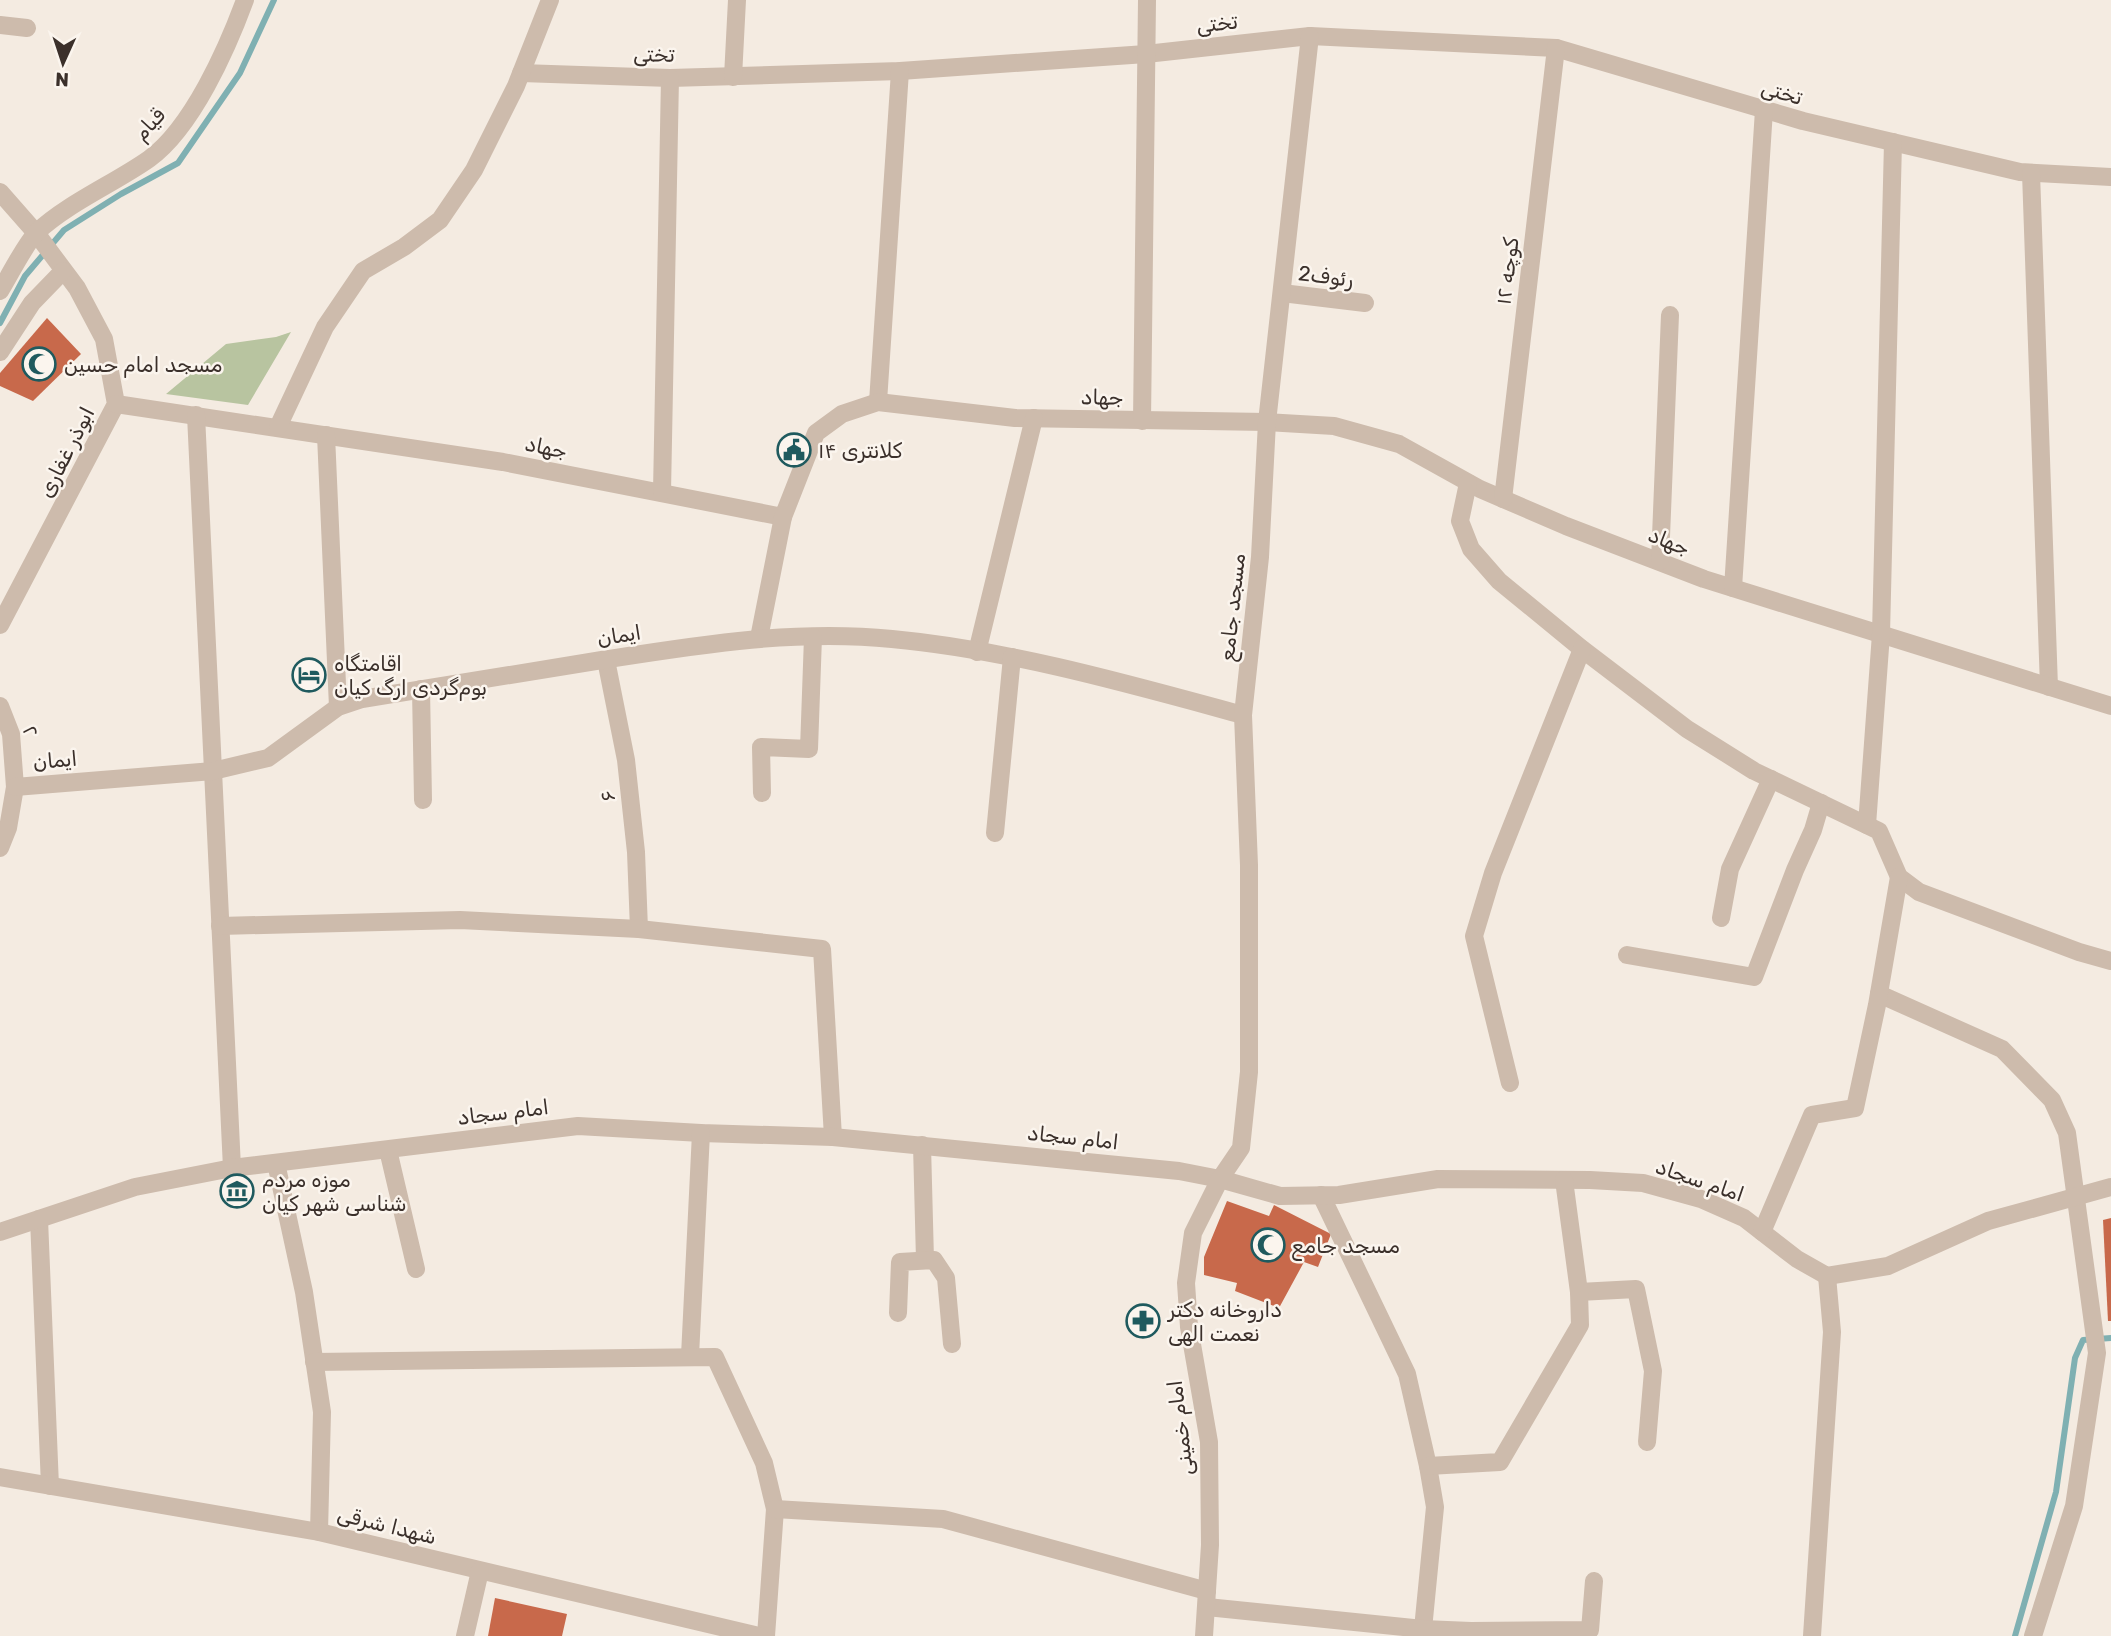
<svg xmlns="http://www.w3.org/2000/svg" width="2111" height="1636" font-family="Rubik,Cairo,sans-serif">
<rect width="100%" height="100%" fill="#f4ebe1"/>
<polygon fill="#b8c4a0" points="291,332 248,405 166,394 226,344 276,337"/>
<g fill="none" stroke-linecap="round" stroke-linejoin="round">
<g stroke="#7fb0b2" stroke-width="6">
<polyline points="0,323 25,276 64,230 121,194 178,163 240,73 274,0"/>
<polyline points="2015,1636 2056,1492 2075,1358 2083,1340 2111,1338"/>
</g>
</g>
<g fill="#c8694b">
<polygon points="47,318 81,354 33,401 0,386 0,373"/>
<polygon points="1227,1201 1269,1216 1274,1205 1331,1234 1318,1267 1304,1262 1279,1308 1235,1291 1237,1283 1204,1275 1204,1257"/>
<polygon points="2111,1218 2111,1321 2108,1321 2103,1220"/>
<polygon points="495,1598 567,1614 562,1636 488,1636"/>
</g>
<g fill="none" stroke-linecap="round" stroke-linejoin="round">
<g stroke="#cdbbac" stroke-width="18">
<polyline points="0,25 27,28"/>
<polyline points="521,73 670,78 900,71 1146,54 1310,36 1556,48 1803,121 2020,172 2111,177"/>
<polyline points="733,77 737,0"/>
<polyline points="2031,173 2049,687"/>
<polyline points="0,192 36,233 77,288 104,339 116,404 0,625"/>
<path d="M0,291C10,275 25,244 37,232C68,203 115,183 149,159C192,128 227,49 245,0"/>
<polyline points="1282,293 1365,303"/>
<polyline points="0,352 32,303 63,271"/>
<polyline points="878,402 900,71"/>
<polyline points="116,404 503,462 783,517 816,433 842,414 878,402 1015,418 1267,422 1334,426 1399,444 1480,489 1566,526 1704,579 2111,706"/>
<polyline points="196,415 232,1168"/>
<polyline points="1142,421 1147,0"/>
<polyline points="278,427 325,327 363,271 404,247 440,220 474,170 516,86 550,0"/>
<polyline points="326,435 338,707"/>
<polyline points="1468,483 1460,521 1471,549 1499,581 1582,649 1687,729 1754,771 1879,831 1899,877 1919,892 2079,952 2111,961"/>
<polyline points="662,492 670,78"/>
<polyline points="1503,499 1556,48"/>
<polyline points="1660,561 1670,315"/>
<polyline points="1733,588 1764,110"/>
<polyline points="759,638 783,517"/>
<polyline points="977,652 1034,418"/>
<polyline points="606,660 626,760 636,852 639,929"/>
<polyline points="421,689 423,800"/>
<polyline points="0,706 11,734 15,787 8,828 0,848"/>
<path d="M15,787L213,771L268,758L338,707L362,699C442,686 522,673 602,660C698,645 795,629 892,639C1010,650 1129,684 1243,715"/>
<polyline points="762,793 761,747 809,749 813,637"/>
<polyline points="1867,825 1881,634 1893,142"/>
<polyline points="995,833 1012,657"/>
<polyline points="1721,918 1730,869 1771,779"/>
<polyline points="220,926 460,920 639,929 822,949 833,1137"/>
<polyline points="1627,955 1754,977 1795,870 1813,830 1821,803"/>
<polyline points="1879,994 2002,1049 2052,1100 2067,1133 2097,1353 2074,1506 2033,1636"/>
<polyline points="1510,1083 1474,936 1493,873 1582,649"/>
<polyline points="922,1145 925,1260"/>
<polyline points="388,1150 416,1269"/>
<polyline points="276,1163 304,1292 322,1412 319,1532"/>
<polyline points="1321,1195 1407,1374 1428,1466 1435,1507 1423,1629"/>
<polyline points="39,1219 50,1486"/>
<polyline points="0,1232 135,1187 232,1168 578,1126 701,1133 833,1137 1179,1171 1220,1179 1280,1196 1339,1195 1438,1179 1590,1180 1643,1183 1701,1199 1744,1218 1797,1259 1827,1276 1888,1266 1988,1221 2111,1187"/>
<polyline points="1762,1232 1812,1115 1855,1108 1877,1005 1899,877"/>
<polyline points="1579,1292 1636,1289 1653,1371 1647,1442"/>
<polyline points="898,1313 900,1262 934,1260 946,1278 952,1344"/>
<polyline points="690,1356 701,1133"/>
<polyline points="314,1362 715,1357 764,1463 775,1509 766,1636"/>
<polyline points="1428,1466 1500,1462 1580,1325 1579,1292 1564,1180"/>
<polyline points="0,1477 319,1532 759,1636"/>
<polyline points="775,1509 943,1519 1207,1591"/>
<polyline points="1207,1607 1423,1629 1471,1631 1590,1630 1594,1581"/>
<polyline points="465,1636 480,1571"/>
<polyline points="1204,1636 1210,1545 1209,1442 1189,1327 1186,1283 1193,1233 1220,1179 1241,1148 1249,1072 1249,865 1243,715 1260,557 1267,422 1310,36"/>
<polyline points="1812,1636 1832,1332 1827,1276"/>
</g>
</g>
<defs>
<symbol id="mosque-ring" viewBox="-11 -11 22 22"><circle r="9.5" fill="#fbf5ee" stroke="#1f5a5e" stroke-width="1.5"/><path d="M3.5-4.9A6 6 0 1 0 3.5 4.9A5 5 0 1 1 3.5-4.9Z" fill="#1f5a5e"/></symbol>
<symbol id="civic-ring" viewBox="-11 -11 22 22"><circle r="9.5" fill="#fbf5ee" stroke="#1f5a5e" stroke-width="1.5"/><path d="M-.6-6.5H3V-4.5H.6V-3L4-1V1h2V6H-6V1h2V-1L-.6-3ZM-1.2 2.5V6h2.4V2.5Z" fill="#1f5a5e"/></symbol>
<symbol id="hotel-ring" viewBox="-11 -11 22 22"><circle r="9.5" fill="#fbf5ee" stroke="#1f5a5e" stroke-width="1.5"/><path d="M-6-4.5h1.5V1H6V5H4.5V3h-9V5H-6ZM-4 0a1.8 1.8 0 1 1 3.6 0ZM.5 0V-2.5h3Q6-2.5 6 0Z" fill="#1f5a5e"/></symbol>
<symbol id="museum-ring" viewBox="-11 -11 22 22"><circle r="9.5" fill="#fbf5ee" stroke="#1f5a5e" stroke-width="1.5"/><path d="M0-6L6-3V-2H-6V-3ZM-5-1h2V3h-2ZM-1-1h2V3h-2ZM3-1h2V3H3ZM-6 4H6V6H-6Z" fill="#1f5a5e"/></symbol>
<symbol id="pharmacy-ring" viewBox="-11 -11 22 22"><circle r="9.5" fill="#fbf5ee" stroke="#1f5a5e" stroke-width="1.5"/><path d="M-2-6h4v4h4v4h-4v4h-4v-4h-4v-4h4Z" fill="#1f5a5e"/></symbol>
</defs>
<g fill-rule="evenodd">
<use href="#mosque-ring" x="20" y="345" width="38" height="38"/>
<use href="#civic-ring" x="775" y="431" width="38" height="38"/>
<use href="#hotel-ring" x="290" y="656" width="38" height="38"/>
<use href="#museum-ring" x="218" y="1172" width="38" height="38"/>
<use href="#mosque-ring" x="1249" y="1226" width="38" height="38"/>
<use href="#pharmacy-ring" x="1124" y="1302" width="38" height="38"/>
</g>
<g text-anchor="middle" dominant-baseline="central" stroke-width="5" stroke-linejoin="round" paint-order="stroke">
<g font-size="21" fill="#3b302b" stroke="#fbf5ee">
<text transform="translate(1217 23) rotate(-6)">تختی</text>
<text transform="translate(654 54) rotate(1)">تختی</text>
<text transform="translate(1782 92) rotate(16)">تختی</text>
<text transform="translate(149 124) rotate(-48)">قیام</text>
<text transform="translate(1507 271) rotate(-83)">کوچه ۱۲</text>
<text transform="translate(1326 276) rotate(7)">رئوف2</text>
<text transform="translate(1102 397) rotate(1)">جهاد</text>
<text transform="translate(546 447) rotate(11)">جهاد</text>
<text transform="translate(66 452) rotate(-63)">ابوذر غفاری</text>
<text transform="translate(1669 541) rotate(21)">جهاد</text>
<text transform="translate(1232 607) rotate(-84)">مسجد جامع</text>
<text transform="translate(619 635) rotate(-9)">ایمان</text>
<text transform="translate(31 731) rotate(78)">۲</text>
<text transform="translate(55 760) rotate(-5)">ایمان</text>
<text transform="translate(607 796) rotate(-97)">۶</text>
<text transform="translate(503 1112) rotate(-7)">امام سجاد</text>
<text transform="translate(1073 1137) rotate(6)">امام سجاد</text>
<text transform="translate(1700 1180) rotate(19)">امام سجاد</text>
<text transform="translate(1180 1428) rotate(-97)">امام خمینی</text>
<text transform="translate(387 1525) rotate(14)">شهدا شرقی</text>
</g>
<g font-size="21" fill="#3b302b" stroke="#fbf5ee" text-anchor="start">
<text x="64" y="364">مسجد امام حسین</text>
<text x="818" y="450">کلانتری ۱۴</text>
<text x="334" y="663">اقامتگاه<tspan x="334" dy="24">بوم‌گردی ارگ کیان</tspan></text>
<text x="262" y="1179">موزه مردم<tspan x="262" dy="24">شناسی شهر کیان</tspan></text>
<text x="1292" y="1245">مسجد جامع</text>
<text x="1168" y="1309">داروخانه دکتر<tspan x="1168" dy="24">نعمت الهی</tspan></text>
</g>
</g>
<g transform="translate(63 63) rotate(183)" stroke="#fbf5ee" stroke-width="5" paint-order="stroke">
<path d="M0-5L12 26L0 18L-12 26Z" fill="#3b302b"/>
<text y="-10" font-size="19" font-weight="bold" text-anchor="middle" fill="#3b302b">N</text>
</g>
</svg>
